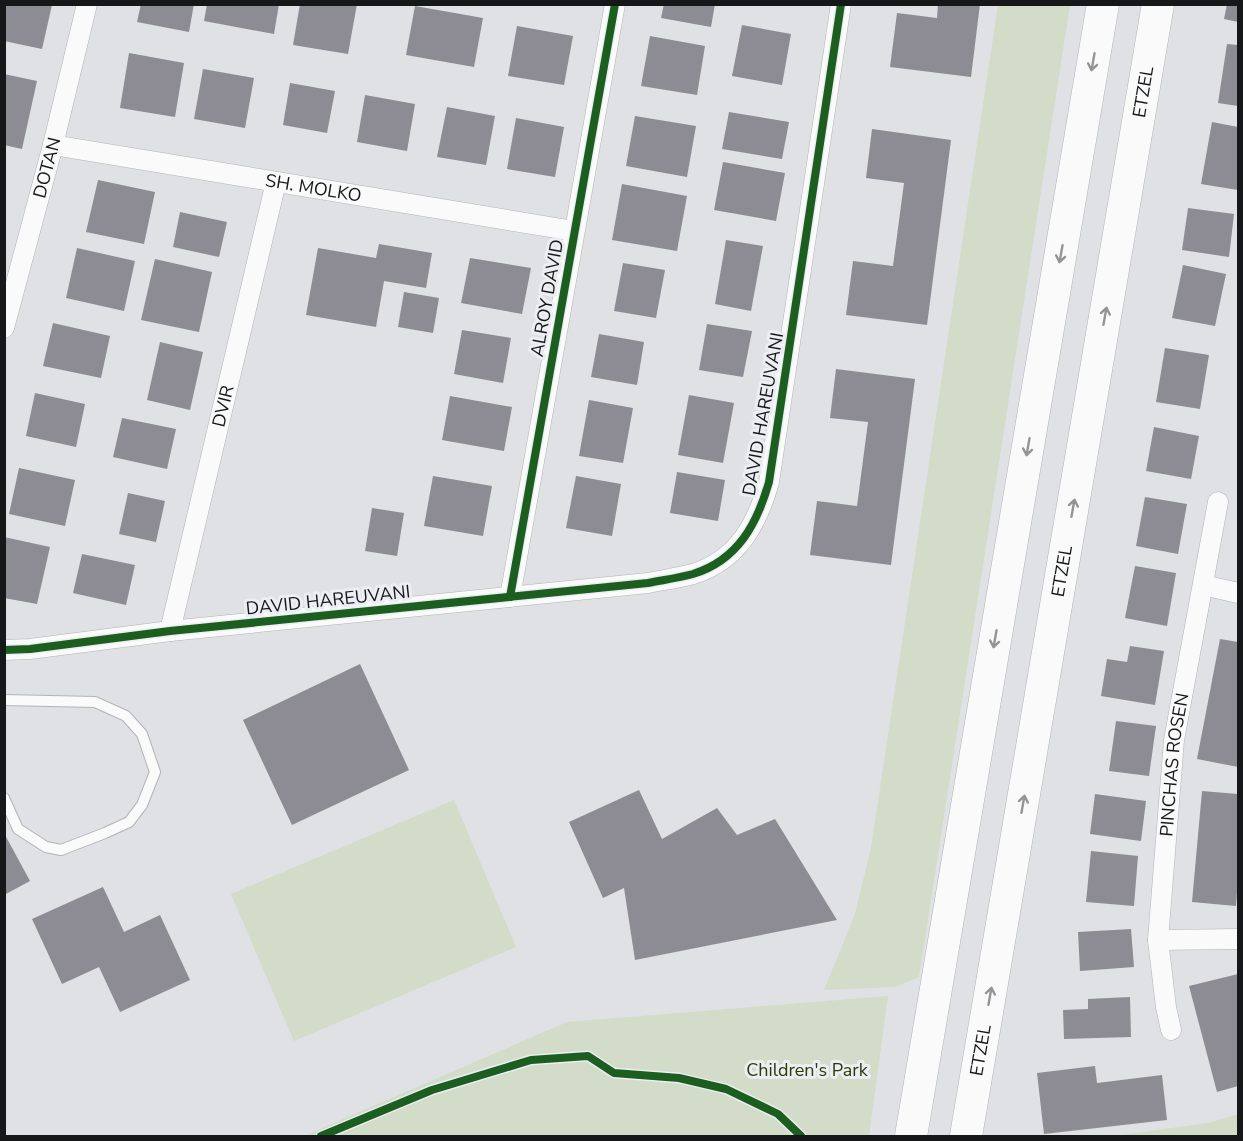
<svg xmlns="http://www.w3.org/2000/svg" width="1243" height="1141" font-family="'Nunito Sans',sans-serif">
<rect width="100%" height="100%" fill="#dfe1e4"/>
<g fill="#d2dcc8">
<polygon points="998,5 1070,5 919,977 895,987 824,990 855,914 871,848"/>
<polygon points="454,800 516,947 294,1041 231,894"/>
<polygon points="888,996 869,1136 304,1136 567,1022"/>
<polygon points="1238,1114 1238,1136 1112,1136 1209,1123"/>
</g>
<g fill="#8d8c95">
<polygon points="4,4 52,5 42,49 4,41"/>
<polygon points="141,4 194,4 189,32 137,22"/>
<polygon points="207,4 279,4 274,34 204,21"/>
<polygon points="300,4 357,4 348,54 293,45"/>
<polygon points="664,4 715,4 711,27 661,18"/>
<polygon points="938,4 980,4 971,77 890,67 897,13 937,18"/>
<polygon points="1227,4 1238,4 1238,22 1224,19"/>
<polygon points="415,6 483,18 474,67 406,55"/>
<polygon points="742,25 791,34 782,85 732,76"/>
<polygon points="517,26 573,36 564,85 508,76"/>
<polygon points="650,36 705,46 697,95 641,86"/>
<polygon points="1227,44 1238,45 1238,106 1218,103"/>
<polygon points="129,53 184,63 175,117 120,108"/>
<polygon points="203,69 254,78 245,128 194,119"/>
<polygon points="4,74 37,81 22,149 4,145"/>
<polygon points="290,83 335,91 327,133 283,125"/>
<polygon points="365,95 415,104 407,151 357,142"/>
<polygon points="447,107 495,116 486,165 437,157"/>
<polygon points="729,112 789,122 782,159 722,149"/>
<polygon points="635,116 696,126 687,177 626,166"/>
<polygon points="516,118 564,127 555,177 507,169"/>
<polygon points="1212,122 1238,127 1238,190 1201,184"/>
<polygon points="872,129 951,140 927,325 846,315 853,261 893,266 904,183 866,178"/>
<polygon points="723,162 785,173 776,221 714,210"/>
<polygon points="98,180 155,192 144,244 86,232"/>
<polygon points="622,184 687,196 677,251 612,240"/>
<polygon points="1188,208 1234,214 1229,257 1182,250"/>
<polygon points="180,212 227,222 219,257 173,247"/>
<polygon points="726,240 763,246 751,311 715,304"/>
<polygon points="379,244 432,253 426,288 384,281 376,327 306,315 318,248 376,258"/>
<polygon points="77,248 135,261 124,311 66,298"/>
<polygon points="470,258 531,268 522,314 461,303"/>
<polygon points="155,259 212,272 199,332 141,320"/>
<polygon points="623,263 665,270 656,318 614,311"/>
<polygon points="1183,265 1226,274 1215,326 1172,318"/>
<polygon points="404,292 439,298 433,333 398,327"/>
<polygon points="53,323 110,336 101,378 43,366"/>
<polygon points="707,324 752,331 743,377 699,370"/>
<polygon points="462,330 511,338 503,383 454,374"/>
<polygon points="599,334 644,342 637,385 591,377"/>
<polygon points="160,342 203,352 190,410 147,400"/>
<polygon points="1165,348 1209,355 1200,409 1156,402"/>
<polygon points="836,369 915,379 891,565 810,555 817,501 857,506 868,422 830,418"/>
<polygon points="35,393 85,404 76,447 26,436"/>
<polygon points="689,395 734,403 723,463 678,455"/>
<polygon points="450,396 512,407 504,451 442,440"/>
<polygon points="589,400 633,408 623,463 579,456"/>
<polygon points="122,418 176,429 167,469 113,457"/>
<polygon points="1154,427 1199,436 1191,479 1146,471"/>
<polygon points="19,468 75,480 65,526 9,514"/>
<polygon points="677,472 725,480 718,521 670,513"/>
<polygon points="433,476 492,486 483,536 424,526"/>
<polygon points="576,476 621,484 612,536 566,528"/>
<polygon points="128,493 165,501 156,542 119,534"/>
<polygon points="1145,497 1187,504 1178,554 1136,546"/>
<polygon points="372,508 404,513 397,556 365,551"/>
<polygon points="4,537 50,547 37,604 4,598"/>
<polygon points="82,554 135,565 126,605 73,593"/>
<polygon points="1135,566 1176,573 1167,626 1125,618"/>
<polygon points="1220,639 1238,642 1238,767 1197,759"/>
<polygon points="1130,646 1164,651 1155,705 1101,696 1107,659 1127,662"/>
<polygon points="360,664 409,770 292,825 243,720"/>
<polygon points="1116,721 1156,726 1149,776 1109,771"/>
<polygon points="639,790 662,839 717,808 737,835 775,819 837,920 635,960 624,888 603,898 569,822"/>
<polygon points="1202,791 1238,794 1238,879 1236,906 1192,902"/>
<polygon points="1095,794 1146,801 1141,841 1090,834"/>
<polygon points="4,833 30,881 4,895"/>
<polygon points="1091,851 1138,856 1134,906 1086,902"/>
<polygon points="103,887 124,932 160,915 190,980 120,1012 99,967 62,984 32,919"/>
<polygon points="1131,929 1134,967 1080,971 1078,932"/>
<polygon points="1238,974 1238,1086 1217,1092 1189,986"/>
<polygon points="1130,997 1131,1037 1064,1039 1063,1010 1088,1009 1088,999"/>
<polygon points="1095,1066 1097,1083 1162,1075 1167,1120 1044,1134 1037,1073"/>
</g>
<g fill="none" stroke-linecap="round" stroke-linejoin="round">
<defs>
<polyline id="service" points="4,700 95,702 126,716 142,734 155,772 142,805 129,822 105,833 61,850 46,847 18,829 4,798"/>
<g id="minor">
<path id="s1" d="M53,145L574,231"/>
<path id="s2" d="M4,328L53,145L87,4"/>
<polyline points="1203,585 1238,593"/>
<polyline points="510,597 615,4"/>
<path id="s3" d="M170,631L276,182"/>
<path d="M4,650L30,649L170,631L648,583C663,580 678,578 693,574C738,560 757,524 769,482L841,4"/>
<polyline points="1158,940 1238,939"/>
<path id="s4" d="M1171,1030L1166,1007L1158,940L1174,740L1218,502"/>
</g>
<g id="primary">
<polyline points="911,1136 1103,4"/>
<path id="s5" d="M966,1136L1158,4"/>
</g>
</defs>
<use href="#service" stroke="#b2b3b6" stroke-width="12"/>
<use href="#minor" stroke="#b2b3b6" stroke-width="21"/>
<use href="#primary" stroke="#b2b3b6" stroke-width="33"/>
<use href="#service" stroke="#fafafb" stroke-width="10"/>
<use href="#minor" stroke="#fafafb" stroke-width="20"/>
<use href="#primary" stroke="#fafafb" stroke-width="32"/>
<defs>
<g id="cycleway">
<polyline points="510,597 615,4"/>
<path d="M4,650L30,649L170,631L648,583C663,580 678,578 693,574C738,560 757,524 769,482L841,4"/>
<polyline points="321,1136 432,1090 531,1060 588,1056 614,1073 679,1078 726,1089 778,1114 801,1136"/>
</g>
</defs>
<use href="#cycleway" stroke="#ebeef2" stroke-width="11"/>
<use href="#cycleway" stroke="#1b5e20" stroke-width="8"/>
</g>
<defs><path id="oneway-shaft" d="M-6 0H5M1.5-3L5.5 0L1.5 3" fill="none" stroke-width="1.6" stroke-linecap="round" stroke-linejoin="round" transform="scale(1.5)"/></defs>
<g stroke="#939495">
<use href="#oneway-shaft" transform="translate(1093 62) rotate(100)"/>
<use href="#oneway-shaft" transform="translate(1061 254) rotate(100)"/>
<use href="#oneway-shaft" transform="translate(1105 316) rotate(-80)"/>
<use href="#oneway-shaft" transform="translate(1028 447) rotate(100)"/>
<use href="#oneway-shaft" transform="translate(1073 508) rotate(-80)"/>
<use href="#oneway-shaft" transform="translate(995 639) rotate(100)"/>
<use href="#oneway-shaft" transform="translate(1023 804) rotate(-80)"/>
<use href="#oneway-shaft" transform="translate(990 996) rotate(-80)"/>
</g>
<g text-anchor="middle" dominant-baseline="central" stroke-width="6" stroke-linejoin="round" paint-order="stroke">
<g font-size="18" fill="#151718" stroke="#ebeef2">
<text stroke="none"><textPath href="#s5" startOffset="1059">ETZEL</textPath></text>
<text stroke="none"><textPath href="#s2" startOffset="166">DOTAN</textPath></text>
<text stroke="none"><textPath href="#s1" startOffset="264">SH. MOLKO</textPath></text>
<text transform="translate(547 298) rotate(-80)">ALROY DAVID</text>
<text stroke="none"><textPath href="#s3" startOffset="231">DVIR</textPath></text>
<text transform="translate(763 414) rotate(-80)">DAVID HAREUVANI</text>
<text stroke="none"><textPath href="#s5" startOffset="573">ETZEL</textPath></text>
<text transform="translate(328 600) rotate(-6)">DAVID HAREUVANI</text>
<text stroke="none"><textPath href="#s4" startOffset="267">PINCHAS ROSEN</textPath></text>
<text stroke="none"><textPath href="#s5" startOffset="87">ETZEL</textPath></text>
</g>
<g font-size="18" fill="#2a3b05" stroke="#ebeef2">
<text x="807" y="1070">Children's Park</text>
</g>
</g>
<rect width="1243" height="1141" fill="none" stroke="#151718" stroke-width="12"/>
</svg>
